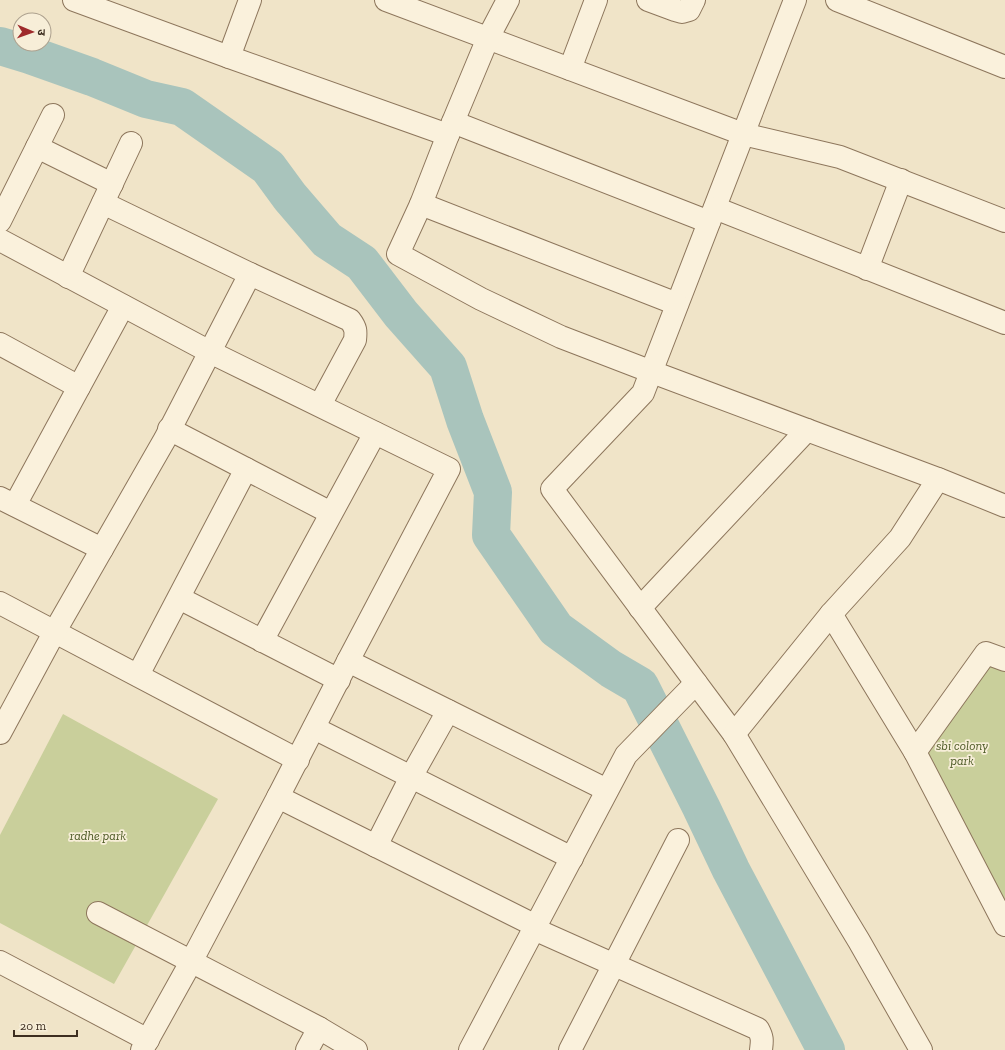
<svg xmlns="http://www.w3.org/2000/svg" width="1005" height="1050" font-family="'Zilla Slab','Noto Sans Devanagari',serif">
<rect width="100%" height="100%" fill="#f0e4c8"/>
<g fill="#c9cf9b">
<polygon points="982,652 1005,660 1005,914 910,750"/>
<polygon points="63,714 218,799 114,984 0,923 0,835"/>
</g>
<g fill="none" stroke-linecap="round" stroke-linejoin="round">
<polyline stroke="#a9c4bc" stroke-width="38" points="0,46 30,55 92,77 146,99 182,107 268,167 290,197 327,240 362,263 401,314 448,367 465,420 493,492 491,535 556,629 611,669 640,686 701,807 731,870 826,1050"/>
<defs>
<g id="minor">
<polyline points="74,0 229,57 448,135"/>
<polyline points="386,0 743,134 840,157 1005,221"/>
<polyline points="508,0 488,38 453,122 421,204 398,254 481,299 561,337 652,372 938,479 1005,506"/>
<polyline points="648,0 675,10 682,12 689,10 694,0"/>
<polyline points="795,0 643,393 552,489 734,734 859,941 921,1050"/>
<polyline points="837,0 1005,67"/>
<polyline points="229,57 250,0"/>
<polyline points="570,69 596,0"/>
<polyline points="453,122 709,222"/>
<polyline points="37,147 112,184"/>
<polyline points="421,204 677,304"/>
<polyline points="715,208 1005,323"/>
<polyline points="0,221 53,115"/>
<polyline points="0,240 210,352 449,469 348,661 278,797"/>
<polyline points="867,269 901,180"/>
<path d="M250,274L350,320C356,328 356,331 355,340L320,405"/>
<polyline points="68,277 131,143"/>
<polyline points="0,344 79,387"/>
<polyline points="169,429 331,513"/>
<polyline points="0,498 102,549"/>
<polyline points="15,505 123,306"/>
<polyline points="179,598 339,680"/>
<polyline points="0,603 298,760"/>
<polyline points="640,608 807,430"/>
<polyline points="831,614 915,752"/>
<polyline points="262,641 375,433"/>
<polyline points="1005,660 986,653 915,752 1005,925"/>
<polyline points="348,661 607,790"/>
<polyline points="138,675 246,469"/>
<polyline points="314,728 572,858"/>
<polyline points="0,733 55,631 165,439 250,274 103,203"/>
<polyline points="734,734 831,614 900,538 938,479"/>
<polyline points="376,846 411,777 448,711"/>
<polyline points="98,913 319,1028 307,1050"/>
<path d="M534,929L758,1029C763,1038 762,1041 761,1050"/>
<polyline points="0,962 148,1040"/>
<polyline points="319,1028 356,1050"/>
<polyline points="142,1050 191,962 278,797 536,926"/>
<polyline points="470,1050 626,755 696,683"/>
<polyline points="570,1050 678,840"/>
</g>
</defs>
<use href="#minor" stroke="#8d765c" stroke-width="24"/>
<use href="#minor" stroke="#faf1dc" stroke-width="22"/>
</g>
<g text-anchor="middle" dominant-baseline="central" stroke-width="3.5" stroke-linejoin="round" paint-order="stroke">
<g font-size="13" font-style="italic" fill="#4d5a26" stroke="#f7eed8">
<text x="962" y="745">sbi colony<tspan x="962" dy="15">park</tspan></text>
<text x="98" y="835">radhe park</text>
</g>
</g>
<g transform="translate(32 32) rotate(92)"><circle r="19" fill="#f7eed8" stroke="#ada18e"/>
<path d="M0-3L7 15L0 10L-7 15Z" fill="#9e2a2b"/>
<text y="-6" font-size="11" font-weight="bold" text-anchor="middle" fill="#3d2e20">उ</text>
</g>
<path d="M14 1030v6h63v-6" fill="none" stroke="#3d2e20" stroke-width="2"/>
<text x="20" y="1030" font-size="12" fill="#3d2e20" stroke="#f7eed8" stroke-width="3" paint-order="stroke">20 m</text>
</svg>
